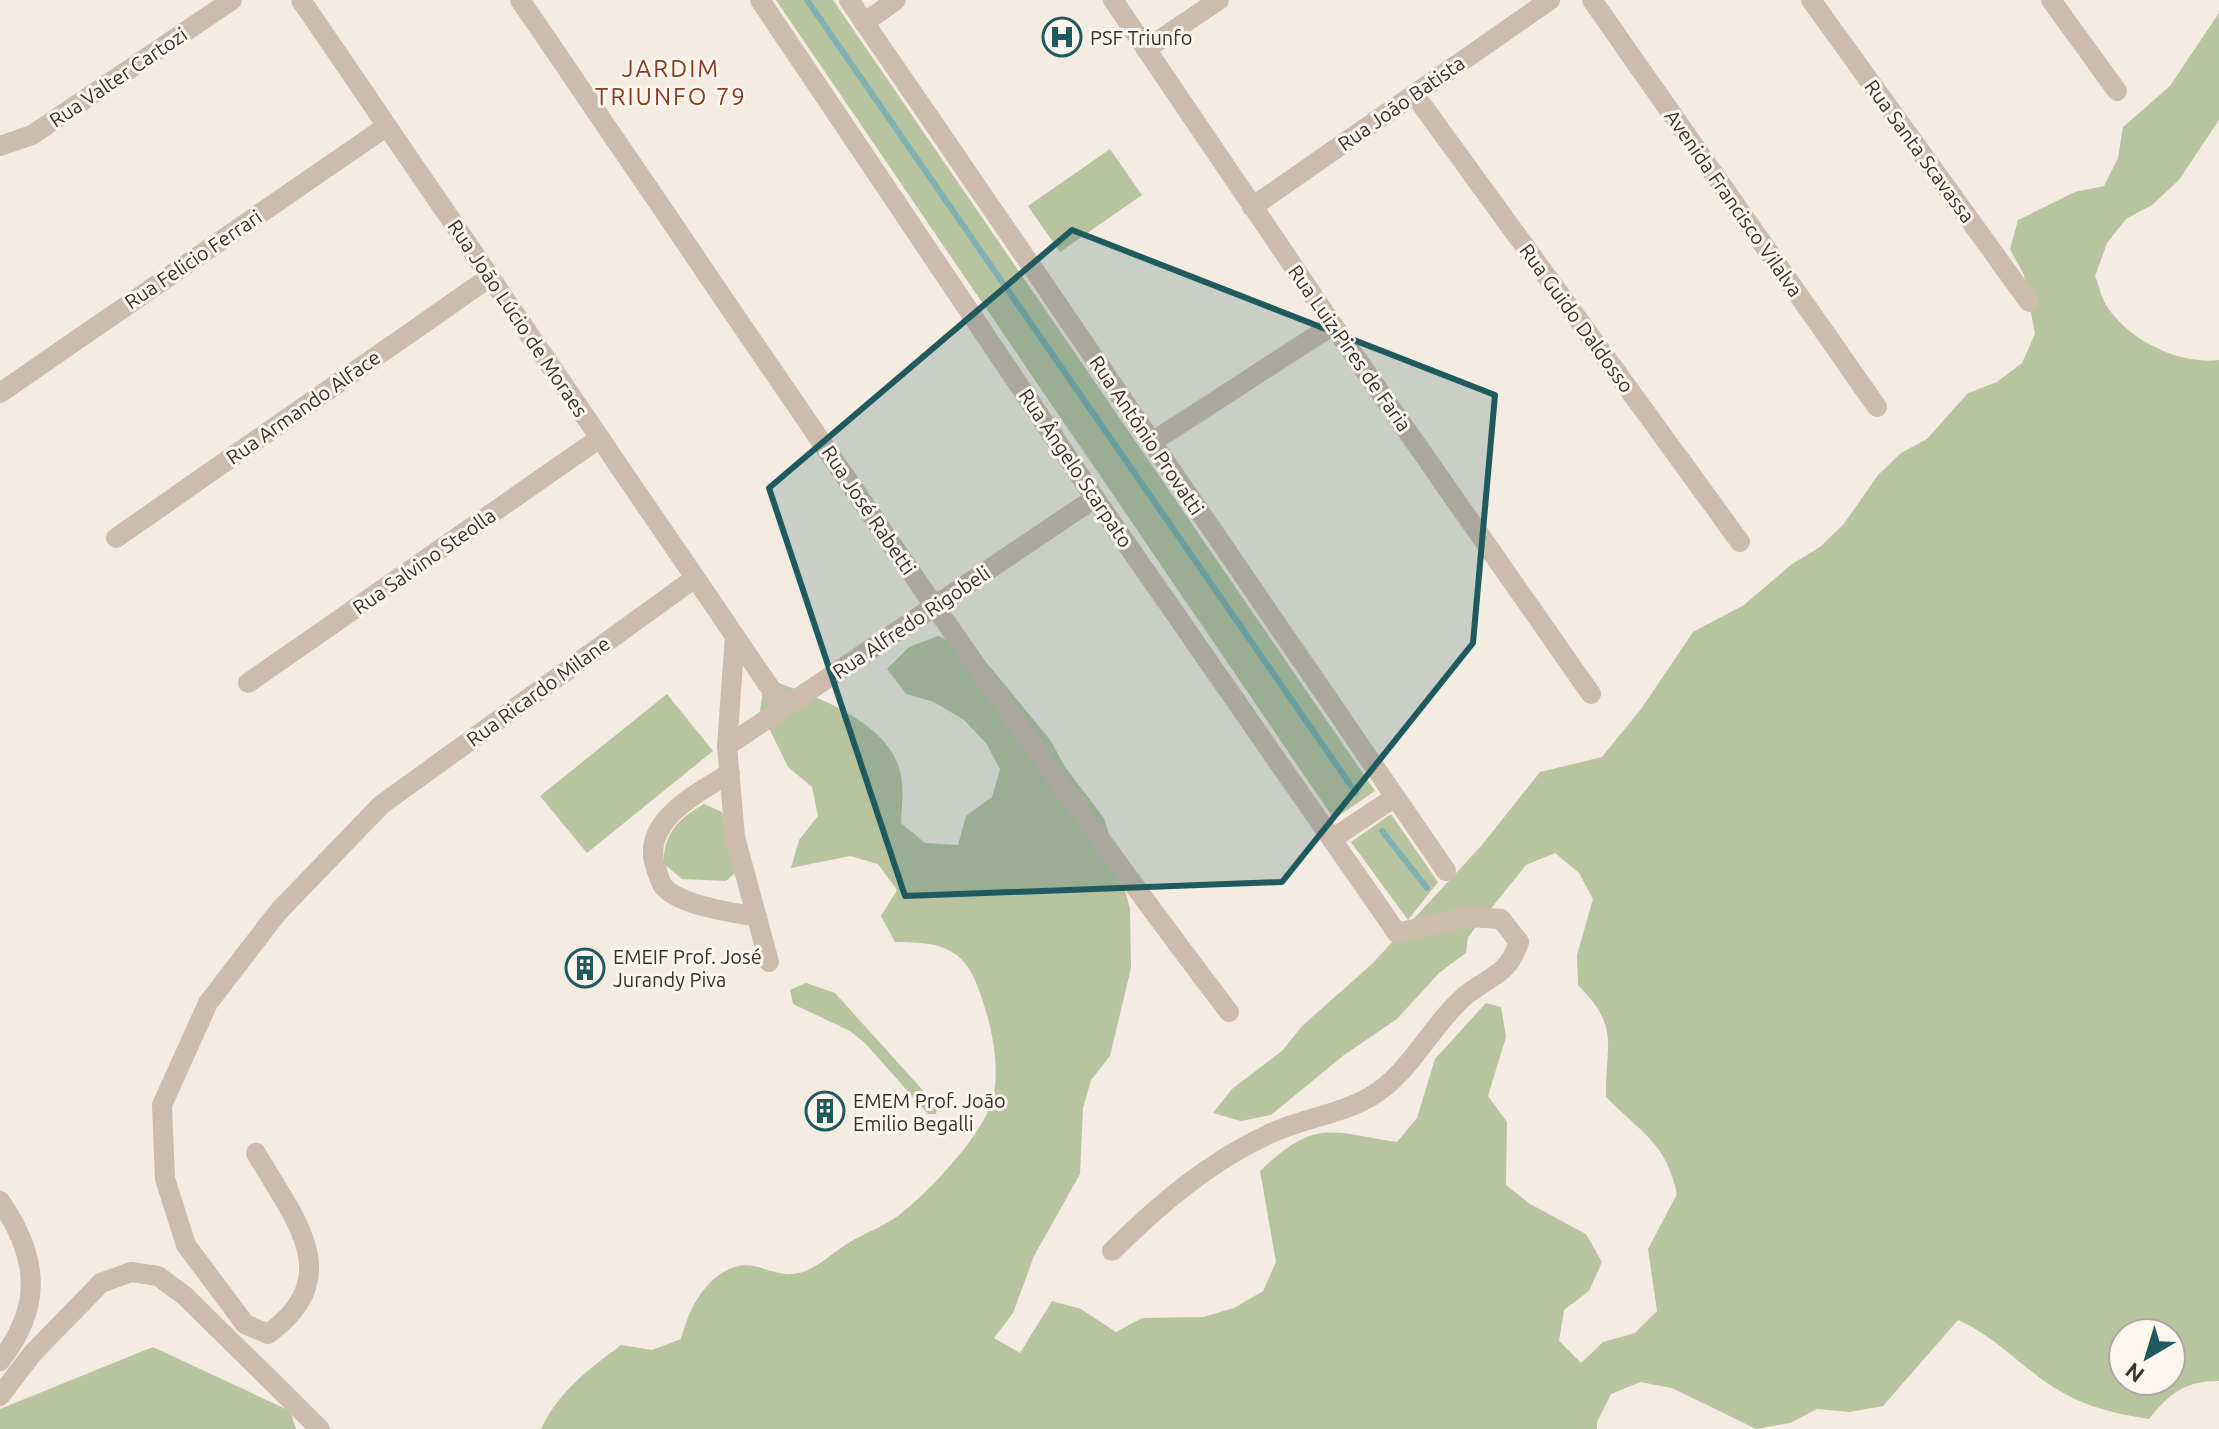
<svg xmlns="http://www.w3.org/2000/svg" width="2219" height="1429" font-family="Ubuntu,sans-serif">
<rect width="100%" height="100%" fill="#f4ebe1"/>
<g fill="#b8c4a0" fill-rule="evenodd">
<polygon points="776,0 833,0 1375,791 1334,819"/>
<path d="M2219,13V120L2179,180L2152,205L2126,219L2107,243L2095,276C2099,285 2101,297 2106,305C2128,340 2179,365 2219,360V1381C2185,1381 2170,1393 2149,1419C2118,1414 2088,1408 2060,1391C2022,1369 2000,1339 1958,1320L1883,1406L1850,1412L1817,1409L1790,1423L1756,1429L1672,1388L1640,1382L1611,1394L1597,1422V1429H541C559,1391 588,1370 621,1345L652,1350L681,1339C688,1312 703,1279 732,1268C753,1259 773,1276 792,1274C814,1273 832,1252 850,1242C865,1233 884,1226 898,1216C928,1193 989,1130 994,1093C1000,1056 989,1015 975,980C960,944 930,942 895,942L881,916L897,890L878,864L850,856L791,868L799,840L818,816L812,787L788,767L760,710L765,679C806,691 880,719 897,762C905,781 902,803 901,823L925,843L958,845L966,816L992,797L1000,769L986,743L964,720L934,702L906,694L887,669L909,647L938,636L967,649L991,668L1051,741L1065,767L1104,818L1130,908L1131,968L1110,1056L1091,1080L1083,1108L1080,1174L1034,1256L1013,1313L994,1338L1020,1353L1052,1301L1081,1309L1116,1332L1142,1318L1203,1317L1234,1308L1263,1291L1276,1262L1260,1171C1316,1118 1329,1132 1397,1142L1417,1118L1435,1059L1486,1003L1501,1007L1506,1037L1488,1096L1507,1122L1506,1185L1530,1204L1586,1234L1602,1262L1589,1291L1564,1310L1559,1341L1581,1363L1603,1342L1635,1333L1657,1311L1648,1249L1677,1194C1666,1142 1641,1133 1606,1097C1605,1042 1621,1029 1578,985L1577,955L1593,899L1579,873L1555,853L1526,865L1468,937L1466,953L1439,973L1397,1019L1344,1055L1271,1115L1241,1121L1213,1113L1232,1089L1283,1050L1302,1026L1372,964L1482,845L1540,772L1602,757L1641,709L1693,632L1744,605L1792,564L1820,547L1843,525L1878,475L1901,453L1927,439L1968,393L1997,382L2022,363L2035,334L2024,275L2010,249L2018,220L2075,192L2104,186L2118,158L2123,127L2170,86ZM2123,1333H2171V1381H2123Z"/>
<polygon points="1110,149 1142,195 1060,252 1028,206"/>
<polygon points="667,694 713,751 587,853 540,796"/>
<path d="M704,804L722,812L735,873L726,881L682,879L664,864C662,835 679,818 704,804Z"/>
<polygon points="1391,814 1438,882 1408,920 1351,842"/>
<polygon points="806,983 835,993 937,1106 936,1114 928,1114 865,1043 850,1031 793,1004 790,990"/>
<polygon points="153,1347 290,1411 296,1429 0,1429 0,1409"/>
</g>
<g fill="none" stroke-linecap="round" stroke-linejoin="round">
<g stroke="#7fb0b2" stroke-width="6">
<polyline points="807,0 1356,793"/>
<polyline points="1382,831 1427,888"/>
</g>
<g stroke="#cdbbac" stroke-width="20">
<polyline points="301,0 784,708"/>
<path d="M520,0C753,339 979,684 1229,1012"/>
<path d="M760,0L1101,507L1397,933L1469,917L1501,919L1519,942C1507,977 1490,975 1465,996C1431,1025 1410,1074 1370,1097C1339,1115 1299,1119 1267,1135C1207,1163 1159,1205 1112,1251"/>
<polyline points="849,0 1446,871"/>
<polyline points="1113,0 1333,325 1591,694"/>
<polyline points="1592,0 1877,407"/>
<polyline points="1811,0 2029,302"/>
<polyline points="2051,0 2117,91"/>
<polyline points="864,23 896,0"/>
<polyline points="1146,49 1219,0"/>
<polyline points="1414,94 1740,542"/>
<polyline points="0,146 32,135 232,0"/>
<polyline points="1252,207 1550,0"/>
<polyline points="0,393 387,126"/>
<polyline points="1152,442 1333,325"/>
<polyline points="116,538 490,277"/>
<polyline points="735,636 727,746 735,837 769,962"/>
<polyline points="248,683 600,438"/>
<polyline points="727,746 1095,498"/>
<path d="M730,773C698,793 639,822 656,868C658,873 660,882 663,886C680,906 732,912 757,917"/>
<polyline points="1332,839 1395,797"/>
<path d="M256,1153C293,1218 348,1276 268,1334L245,1324L186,1245L165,1179L162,1105L208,1003L278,912L381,805L695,578"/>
<path d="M0,1201C39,1257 43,1307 0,1361"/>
<polyline points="0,1396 32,1354 101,1283 131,1272 158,1276 185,1296 320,1429"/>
</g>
</g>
<path fill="#1f5a5e" fill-opacity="0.2" stroke="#1f5a5e" stroke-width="6" stroke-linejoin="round" d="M1072,230L1495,395L1473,643L1282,882L905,896L769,488Z"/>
<defs>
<symbol id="hospital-ring" viewBox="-11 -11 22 22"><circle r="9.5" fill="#fbf5ee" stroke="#1f5a5e" stroke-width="1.5"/><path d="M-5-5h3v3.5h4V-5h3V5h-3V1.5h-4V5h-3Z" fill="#1f5a5e"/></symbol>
<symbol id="building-ring" viewBox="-11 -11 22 22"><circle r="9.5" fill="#fbf5ee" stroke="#1f5a5e" stroke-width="1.5"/><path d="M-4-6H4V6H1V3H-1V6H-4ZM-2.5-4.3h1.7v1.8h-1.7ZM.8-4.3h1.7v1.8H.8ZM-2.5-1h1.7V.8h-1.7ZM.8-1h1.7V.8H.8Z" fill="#1f5a5e"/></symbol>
</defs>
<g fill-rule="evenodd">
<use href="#hospital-ring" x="1040" y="15" width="44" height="44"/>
<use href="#building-ring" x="563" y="946" width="44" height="44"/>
<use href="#building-ring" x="803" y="1089" width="44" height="44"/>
</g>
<g text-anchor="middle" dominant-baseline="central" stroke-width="6" stroke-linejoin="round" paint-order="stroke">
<g font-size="20" fill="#3b302b" stroke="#fbf5ee" text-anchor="start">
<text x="1090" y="37">PSF Triunfo</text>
<text x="613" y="956">EMEIF Prof. José<tspan x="613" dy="23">Jurandy Piva</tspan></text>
<text x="853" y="1100">EMEM Prof. João<tspan x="853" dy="23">Emilio Begalli</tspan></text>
</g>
<g font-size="20" fill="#3b302b" stroke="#fbf5ee">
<text transform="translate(118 77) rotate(-34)">Rua Valter Cartozi</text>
<text transform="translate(1401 103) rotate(-35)">Rua João Batista</text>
<text transform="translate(1920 151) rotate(54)">Rua Santa Scavassa</text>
<text transform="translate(1734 203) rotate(55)">Avenida Francisco Vilalva</text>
<text transform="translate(193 259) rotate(-34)">Rua Felicio Ferrari</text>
<text transform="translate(518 318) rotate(56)">Rua João Lúcio de Moraes</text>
<text transform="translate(1577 318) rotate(54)">Rua Guido Daldosso</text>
<text transform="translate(1350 348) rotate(55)">Rua Luiz Pires de Faria</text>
<text transform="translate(303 407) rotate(-35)">Rua Armando Alface</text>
<text transform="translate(1147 435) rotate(56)">Rua Antônio Provatti</text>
<text transform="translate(1076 468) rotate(56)">Rua Ângelo Scarpato</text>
<text transform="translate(869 510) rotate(56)">Rua José Rabetti</text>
<text transform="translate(424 561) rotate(-35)">Rua Salvino Steolla</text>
<text transform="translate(911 622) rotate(-34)">Rua Alfredo Rigobeli</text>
<text transform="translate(538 691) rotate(-36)">Rua Ricardo Milane</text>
</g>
<g font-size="24" letter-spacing="2" fill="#8c3b22" stroke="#fbf5ee">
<text x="671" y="68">JARDIM<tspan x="671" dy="28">TRIUNFO 79</tspan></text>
</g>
</g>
<g transform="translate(2147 1357) rotate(218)"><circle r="38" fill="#fbf5ee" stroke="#aea6a0" stroke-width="2"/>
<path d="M0-6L14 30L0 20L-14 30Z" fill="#1f5a5e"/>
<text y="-12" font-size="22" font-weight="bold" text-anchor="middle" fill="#3b302b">N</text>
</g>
</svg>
